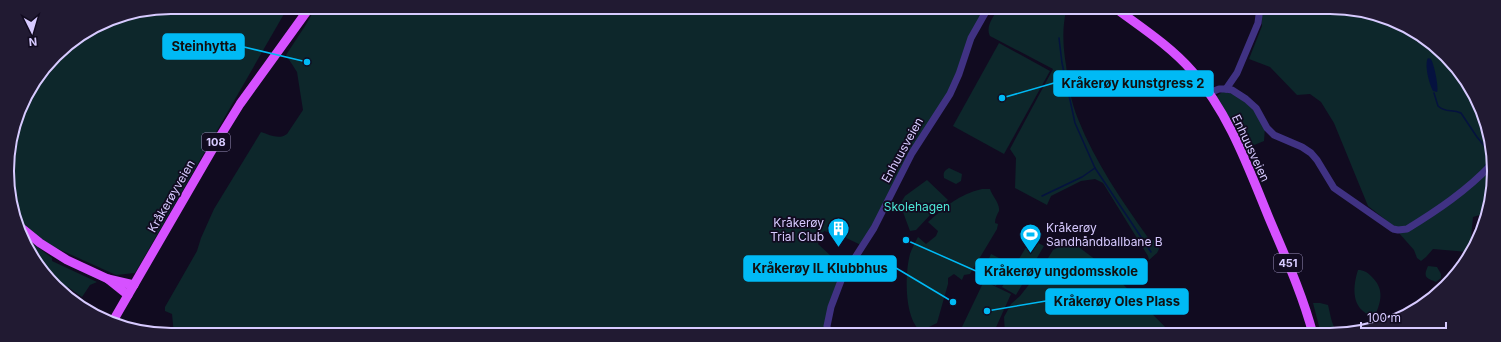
<svg xmlns="http://www.w3.org/2000/svg" width="1501" height="342" font-family="Inter,sans-serif">
<rect width="100%" height="100%" fill="#110b20"/>
<g fill="#0d272b">
<polygon points="171,7 288,7 135,273 116,275 45,243 14,217 13,214 7,160 24,99 63,48 108,19"/>
<path d="M316,7L988,8L959,74L922,138L863,246L842,236L824,231L818,244L831,256L833,274L839,286L828,334H174L172,314L165,311V307L197,251L201,238L214,209L261,132C270,135 279,140 287,134L303,110L297,72L286,55L305,26Z"/>
<path d="M998,8H1054V12L1066,11C1062,29 1063,47 1066,65C1068,83 1071,102 1078,119C1095,162 1122,201 1149,239L1157,241L1159,249L1157,253L1149,260L1148,256L1103,183L1095,179L1081,181L1051,196L1047,205L1015,188L1016,158L1010,149L1053,69L990,36C985,26 994,17 998,8Z"/>
<polygon points="1261,8 1352,8 1412,29 1460,71 1488,129 1493,193 1486,213 1473,217 1471,237 1475,246 1472,250 1468,252 1433,249 1426,257 1421,261 1417,258 1414,250 1391,224 1368,206 1334,123 1321,102 1310,94 1297,95 1270,67 1249,59 1262,26"/>
<polygon points="999,43 1050,71 1004,154 953,126"/>
<polygon points="1224,91 1238,96 1257,113 1265,127 1264,141 1247,148 1216,98 1218,95"/>
<path d="M949,168L962,174L961,181L956,184L944,178C943,172 944,171 949,168Z"/>
<polygon points="927,180 948,200 931,214 916,230 910,231 900,204 905,196"/>
<path d="M982,189H990C992,196 1000,203 999,211C997,215 995,218 995,223L998,224L997,229L970,274L964,275L962,280L954,274L948,278V284L937,323L927,328L919,330C904,315 905,273 910,254C912,248 915,243 918,237L926,244L936,236L938,231L928,222C945,207 959,194 982,189Z"/>
<polygon points="24,237 52,258 52,261 97,282 90,285 82,297 68,287 60,287 41,271"/>
<polygon points="1031,239 1044,246 1030,270 1020,265 1030,271 1016,295 1002,287"/>
<polygon points="1064,244 1076,245 1108,269 1172,334 1005,334 1004,317 1011,304 1020,296 1042,268 1053,250"/>
<polygon points="991,254 1007,262 996,286 980,278"/>
<path d="M1428,266L1437,267L1441,274V278L1436,282C1426,278 1423,277 1428,266Z"/>
<path d="M1358,270C1364,270 1367,272 1372,277C1385,290 1381,302 1374,318C1370,316 1366,314 1363,311C1351,301 1354,283 1358,270Z"/>
<polygon points="984,281 1011,294 993,334 976,334 962,327"/>
<path d="M1313,303H1320L1328,305C1331,317 1331,323 1338,334H1321Z"/>
</g>
<path fill="#05123f" d="M1428,58L1431,59C1434,64 1439,88 1437,92L1433,91C1429,84 1424,64 1428,58Z"/>
<g fill="none" stroke-linecap="round" stroke-linejoin="round">
<g stroke="#05123f" stroke-width="1.5">
<polyline points="1059,38 1062,63 1075,123 1095,168 1151,252"/>
<path d="M1434,93L1438,106C1447,114 1452,108 1461,113L1477,137L1490,153"/>
<polyline points="1485,166 1490,160"/>
<polyline points="1487,173 1492,188 1490,193 1491,198"/>
<polyline points="1042,196 1082,177 1095,168"/>
<polyline points="1486,210 1491,198"/>
</g>
<g stroke="#403283" stroke-width="7">
<polyline points="1226,89 1237,73 1258,23 1259,15 1257,8"/>
<path d="M1209,93L1219,89H1226L1232,90L1246,99L1256,108L1267,128L1274,135L1302,147L1311,153L1317,160L1334,188L1393,229L1398,230L1407,229C1438,210 1466,191 1491,165"/>
<polyline points="828,334 827,326 831,307 842,278 874,228 912,153 950,94 959,74 971,38 988,8"/>
</g>
<g stroke="#d651ff" stroke-width="9">
<path d="M1115,8C1142,28 1170,46 1192,71C1229,113 1248,167 1269,218C1285,256 1302,293 1313,334"/>
<polyline points="19,226 40,243 67,260 108,279 134,285"/>
<polyline points="108,279 128,295"/>
<polyline points="113,321 219,138 240,104 310,7"/>
</g>
</g>
<defs>
<symbol id="building-pin" viewBox="-11 -11 22 30"><path d="M0 17L-7.5 6A9.5 9.5 0 1 1 7.5 6Z" fill="#00baf5" stroke="#110b20"/><path d="M-4-6H4V6H1V3H-1V6H-4ZM-2.5-4.3h1.7v1.8h-1.7ZM.8-4.3h1.7v1.8H.8ZM-2.5-1h1.7V.8h-1.7ZM.8-1h1.7V.8H.8Z" fill="#fff"/></symbol>
<symbol id="stadium-pin" viewBox="-11 -11 22 30"><path d="M0 17L-7.5 6A9.5 9.5 0 1 1 7.5 6Z" fill="#00baf5" stroke="#110b20"/><path d="M0-5a6.5 5 0 1 0 0 10a6.5 5 0 1 0 0-10ZM-3.5-1.8h7v3.6h-7Z" fill="#fff"/></symbol>
</defs>
<g fill-rule="evenodd">
<use href="#building-pin" x="826" y="216" width="25" height="34"/>
<use href="#stadium-pin" x="1018" y="222" width="25" height="34"/>
</g>
<g text-anchor="middle" dominant-baseline="central" stroke-width="3.5" stroke-linejoin="round" paint-order="stroke">
<g fill="#110b20" stroke="#9c91bc" stroke-width="1">
<rect x="202" y="133" width="28" height="18" rx="3"/>
<rect x="1274" y="254" width="28" height="18" rx="3"/>
</g>
<g font-size="11" font-weight="bold" fill="#d7caff">
<text x="216" y="142">108</text>
<text x="1288" y="263">451</text>
</g>
<g font-size="12" fill="#d7caff" stroke="#110b20">
<text transform="translate(1251 148) rotate(65)">Enhuusveien</text>
<text transform="translate(902 150) rotate(-61)">Enhuusveien</text>
<text transform="translate(171 196) rotate(-60)">Kråkerøyveien</text>
</g>
<g font-size="12" fill="#4de8d7" stroke="#110b20">
<text x="917" y="206">Skolehagen</text>
</g>
<g font-size="12" fill="#d7caff" stroke="#110b20" text-anchor="end">
<text x="824" y="222">Kråkerøy<tspan x="824" dy="14">Trial Club</tspan></text>
<text x="1046" y="227" text-anchor="start">Kråkerøy<tspan x="1046" dy="14">Sandhåndballbane B</tspan></text>
</g>
</g>
<path d="M0 0H1501V342H0ZM171 14H1330A157 157 0 0 1 1487 171V171A157 157 0 0 1 1330 328H171A157 157 0 0 1 14 171V171A157 157 0 0 1 171 14Z" fill="#211a32" fill-rule="evenodd"/>
<path fill="none" stroke="#d7caff" stroke-width="2" d="M171 14H1330A157 157 0 0 1 1487 171V171A157 157 0 0 1 1330 328H171A157 157 0 0 1 14 171V171A157 157 0 0 1 171 14Z"/>
<path fill="none" stroke="#00baf5" stroke-width="1.5" d="M307 62L244 47M1002 98L1054 83M953 302L896 268M906 240L976 271M987 311L1046 301"/>
<g fill="#00baf5" stroke="#110b20" stroke-width="1.5">
<circle cx="307" cy="62" r="4"/>
<circle cx="1002" cy="98" r="4"/>
<circle cx="953" cy="302" r="4"/>
<circle cx="906" cy="240" r="4"/>
<circle cx="987" cy="311" r="4"/>
</g>
<g fill="#00baf5" stroke="#00baf5" stroke-width="1.5">
<rect x="163" y="34" width="81" height="25" rx="4"/>
<rect x="1054" y="71" width="159" height="25" rx="4"/>
<rect x="744" y="256" width="152" height="25" rx="4"/>
<rect x="976" y="259" width="171" height="25" rx="4"/>
<rect x="1046" y="289" width="142" height="25" rx="4"/>
</g>
<g font-size="13" text-anchor="middle" font-weight="bold" fill="#111">
<text x="204" y="51">Steinhytta</text>
<text x="1133" y="88">Kråkerøy kunstgress 2</text>
<text x="820" y="273">Kråkerøy IL Klubbhus</text>
<text x="1061" y="276">Kråkerøy ungdomsskole</text>
<text x="1117" y="306">Kråkerøy Oles Plass</text>
</g>
<g transform="translate(32 32) rotate(175)" stroke="#110b20" stroke-width="3" paint-order="stroke">
<path d="M0-3L7 15L0 10L-7 15Z" fill="#d7caff"/>
<text y="-6" font-size="11" font-weight="bold" text-anchor="middle" fill="#d7caff">N</text>
</g>
<path d="M1361 322v6h85v-6" fill="none" stroke="#d7caff" stroke-width="2"/>
<text x="1367" y="322" font-size="12" fill="#d7caff" stroke="#110b20" stroke-width="3" paint-order="stroke">100 m</text>
</svg>
